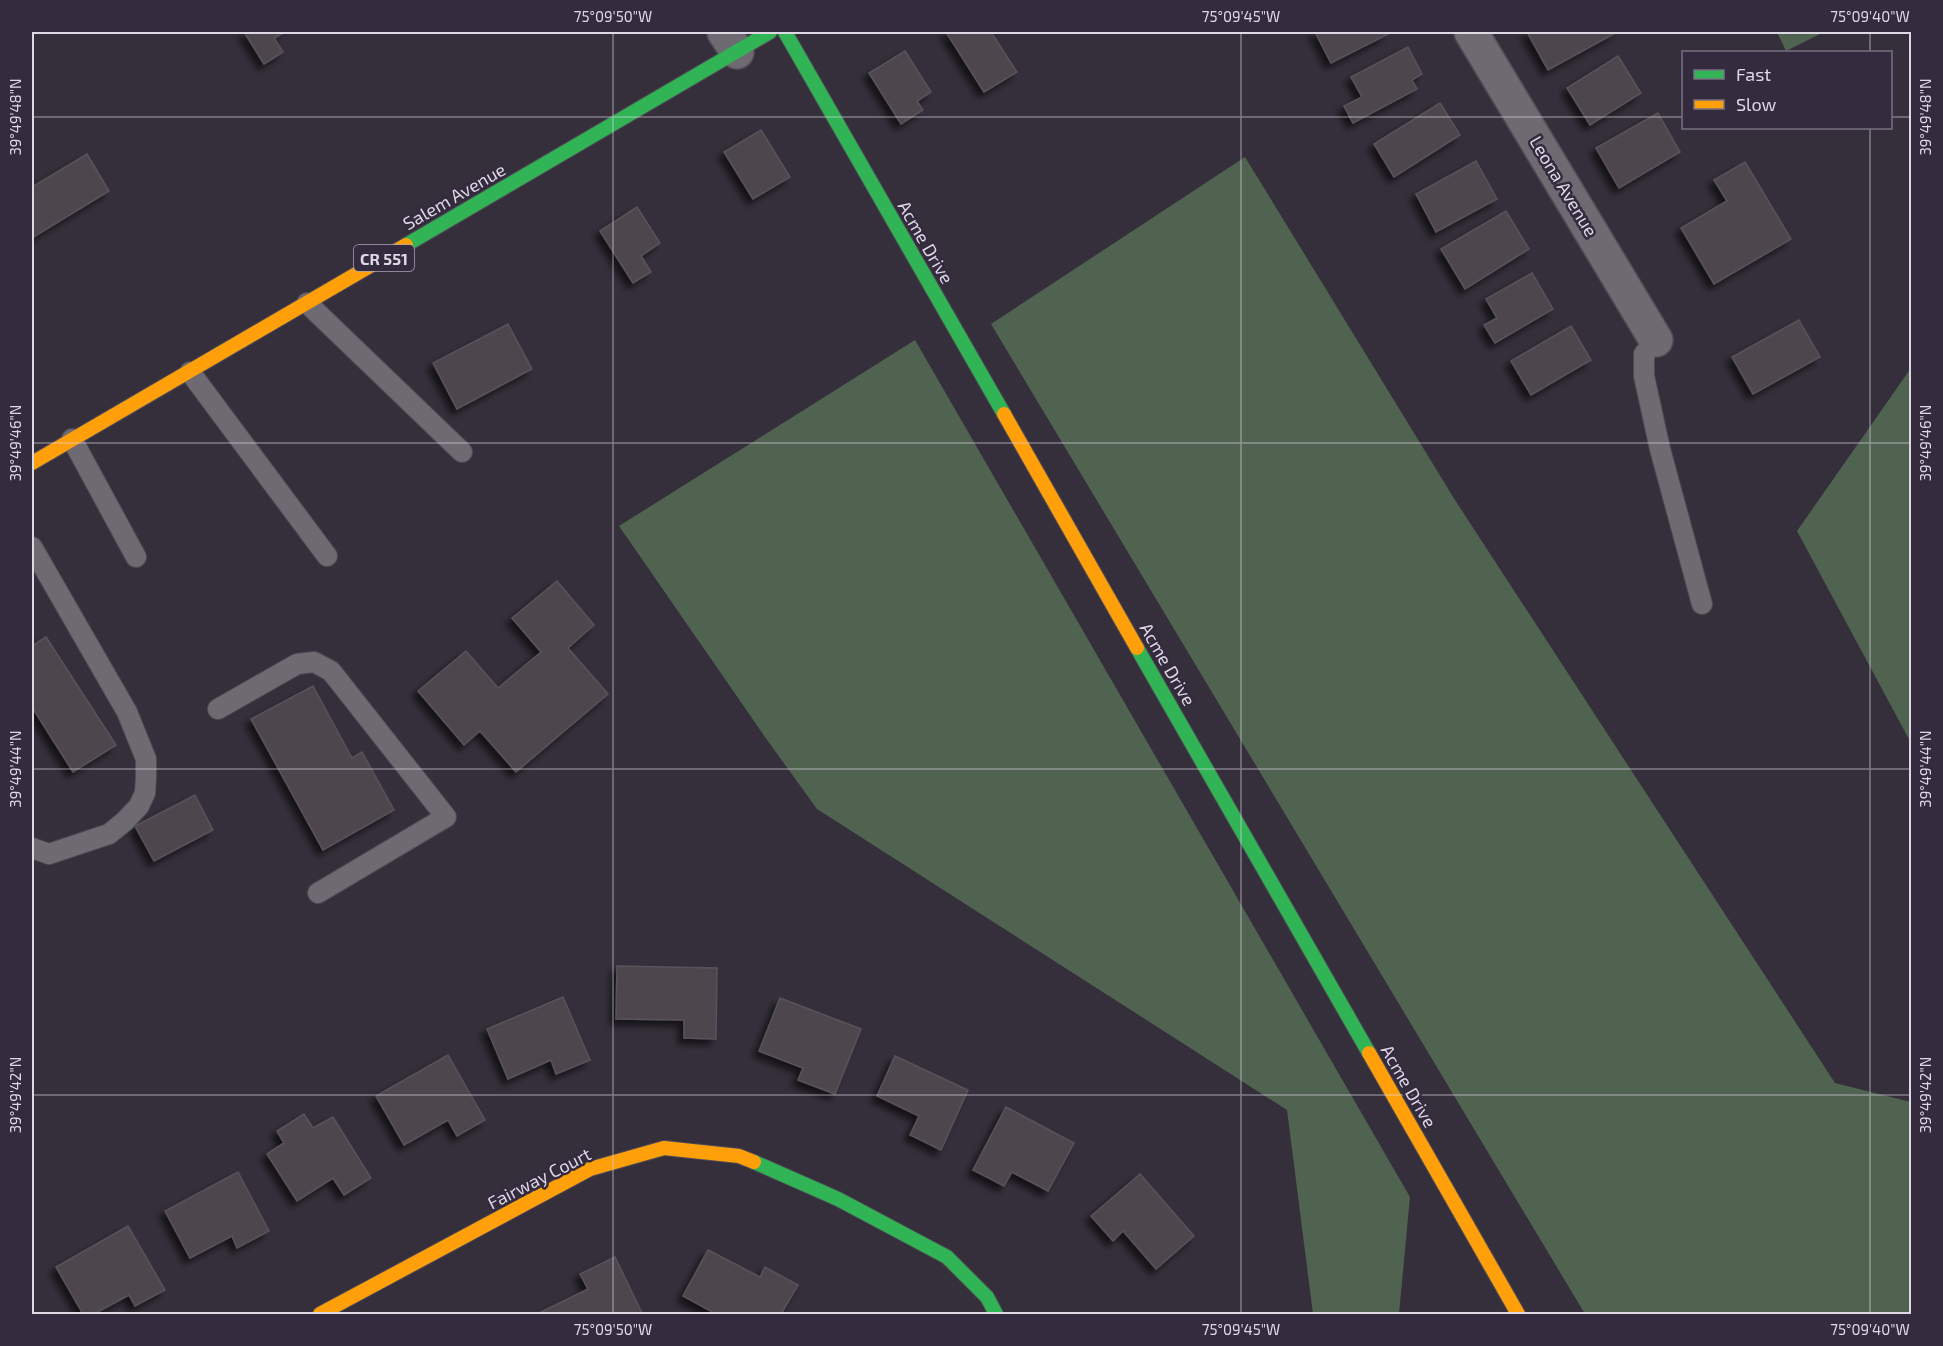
<svg xmlns="http://www.w3.org/2000/svg" width="1943" height="1346" font-family="'Exo 2',sans-serif">
<defs>
<filter id="shadow"><feDropShadow dx="-5.5" dy="5.5" stdDeviation="3" flood-color="#0009"/></filter>
</defs>
<rect width="100%" height="100%" fill="#342f3a"/>
<g fill="#506250">
<polygon points="1777,32 1824,32 1786,51"/>
<polygon points="1245,157 1455,500 1835,1083 1911,1102 1911,1314 1585,1314 991,324"/>
<polygon points="915,340 1410,1197 1399,1314 1313,1314 1287,1110 817,809 765,737 619,526"/>
<polygon points="1911,368 1911,743 1797,531"/>
</g>
<g fill="#4e464e" stroke="#59535a" stroke-width="1.5" filter="url(#shadow)">
<polygon points="244,32 285,32 274,38 283,52 264,64"/>
<polygon points="946,32 991,32 1017,72 984,92"/>
<polygon points="1315,32 1386,32 1388,34 1331,63"/>
<polygon points="1527,32 1617,32 1548,70"/>
<polygon points="1408,47 1422,74 1412,80 1417,89 1353,123 1344,106 1362,97 1351,77"/>
<polygon points="905,51 931,92 917,101 923,110 901,124 869,73"/>
<polygon points="1618,56 1641,93 1590,125 1567,88"/>
<polygon points="1440,103 1460,135 1394,177 1374,144"/>
<polygon points="1658,113 1680,152 1619,188 1596,148"/>
<polygon points="761,130 790,177 753,199 724,152"/>
<polygon points="87,154 109,191 32,238 32,187"/>
<polygon points="1476,161 1497,199 1436,232 1416,194"/>
<polygon points="1745,162 1791,239 1714,284 1681,228 1727,201 1714,180"/>
<polygon points="637,207 660,243 641,256 651,272 633,283 600,231"/>
<polygon points="1506,211 1529,249 1465,289 1441,249"/>
<polygon points="1532,273 1553,309 1495,343 1484,325 1497,318 1486,299"/>
<polygon points="1799,320 1820,357 1753,394 1732,357"/>
<polygon points="508,324 532,369 457,409 433,363"/>
<polygon points="1571,326 1591,360 1531,395 1511,361"/>
<polygon points="557,581 594,625 568,648 608,694 516,772 480,731 464,745 418,691 466,651 498,688 541,652 512,618"/>
<polygon points="46,637 116,745 73,772 32,707 32,646"/>
<polygon points="313,686 352,758 362,752 394,810 323,850 251,719"/>
<polygon points="195,795 213,830 154,861 135,826"/>
<polygon points="617,966 717,968 716,1039 684,1038 684,1020 616,1019"/>
<polygon points="563,997 590,1060 556,1074 551,1060 508,1079 487,1029"/>
<polygon points="780,998 861,1029 835,1094 798,1080 803,1068 759,1051"/>
<polygon points="448,1055 485,1120 457,1136 448,1120 404,1145 376,1096"/>
<polygon points="895,1056 968,1090 941,1150 910,1135 919,1116 877,1096"/>
<polygon points="1006,1107 1074,1143 1048,1191 1012,1172 1004,1186 973,1170"/>
<polygon points="304,1114 313,1128 333,1117 371,1178 344,1195 333,1178 297,1201 267,1154 284,1143 277,1131"/>
<polygon points="238,1172 269,1231 237,1248 232,1236 190,1258 165,1211"/>
<polygon points="1140,1174 1194,1236 1156,1269 1123,1231 1113,1241 1091,1216"/>
<polygon points="128,1226 165,1290 135,1306 129,1295 94,1314 83,1314 56,1267"/>
<polygon points="708,1250 760,1277 765,1267 798,1285 781,1314 716,1314 683,1296"/>
<polygon points="615,1257 642,1313 543,1314 541,1312 588,1289 580,1274"/>
</g>
<g fill="none" stroke-linecap="round" stroke-linejoin="round">
<defs>
<g id="lane">
<polyline points="307,303 462,452"/>
<polyline points="1656,340 1644,354 1644,376 1660,449 1702,604"/>
<polyline points="190,372 327,556"/>
<polyline points="72,439 136,557"/>
<polyline points="32,547 127,712 146,759 146,778 145,793 139,806 125,821 109,834 49,854 32,848"/>
<polyline points="218,709 297,664 314,662 331,671 446,817 318,893"/>
</g>
<g id="street">
<polyline points="724,32 737,52"/>
<polyline points="1471,32 1656,340"/>
</g>
<g id="fast">
<polyline points="785,32 1004,414"/>
<polyline points="406,245 770,32"/>
<polyline points="1137,648 1369,1053"/>
<polyline points="754,1162 838,1199 947,1257 987,1297 996,1314"/>
</g>
<g id="slow">
<polyline points="1004,414 1137,648"/>
<polyline points="32,463 406,245"/>
<polyline points="1369,1053 1518,1314"/>
<polyline points="320,1314 590,1169 664,1148 739,1156 754,1162"/>
</g>
</defs>
<use href="#lane" stroke="#4e4b54" stroke-width="22"/>
<use href="#street" stroke="#4e4b54" stroke-width="36"/>
<use href="#fast" stroke="#4e4b54" stroke-width="16"/>
<use href="#slow" stroke="#4e4b54" stroke-width="16"/>
<use href="#lane" stroke="#6e6a72" stroke-width="20"/>
<use href="#street" stroke="#6e6a72" stroke-width="33"/>
<use href="#fast" stroke="#30b455" stroke-width="14"/>
<use href="#slow" stroke="#ff9f0a" stroke-width="14"/>
</g>
<path fill="none" stroke="#ded8e5" stroke-width="1.5" stroke-opacity="0.45" d="M613,32V1314M1241,32V1314M1870,32V52M32,117H1684M1890,117H1912M1870,128V1314M32,443H1912M32,769H1912M32,1095H1912"/>
<g text-anchor="middle" dominant-baseline="central" stroke-width="5" stroke-linejoin="round" paint-order="stroke">
<rect fill="#342b3e" stroke="#aba4b3" stroke-width="1.5" x="354" y="245" width="60" height="26" rx="4.5"/>
<g font-size="16" font-weight="bold" fill="#ded8e5">
<text x="384" y="258">CR 551</text>
</g>
<g font-size="18" fill="#ded8e5" stroke="#342b3e">
<text transform="translate(1564 186) rotate(59)">Leona Avenue</text>
<text transform="translate(454 196) rotate(-30)">Salem Avenue</text>
<text transform="translate(926 242) rotate(60)">Acme Drive</text>
<text transform="translate(1168 664) rotate(60)">Acme Drive</text>
<text transform="translate(1409 1086) rotate(60)">Acme Drive</text>
<text transform="translate(539 1178) rotate(-27)">Fairway Court</text>
</g>
</g>
<rect width="1943" height="1346" fill="none" stroke="#342b3e" stroke-width="66"/>
<rect x="1682" y="51" width="210" height="78" fill="#342b3e" stroke="#787081" stroke-width="1.5"/>
<rect x="1694" y="70" width="30" height="9" fill="#30b455" stroke="#787081" stroke-width="1.5"/>
<text x="1736" y="81" font-size="18" fill="#ded8e5">Fast</text>
<rect x="1694" y="100" width="30" height="9" fill="#ff9f0a" stroke="#787081" stroke-width="1.5"/>
<text x="1736" y="111" font-size="18" fill="#ded8e5">Slow</text>
<rect x="33" y="33" width="1877" height="1280" fill="none" stroke="#ded8e5" stroke-width="2"/>
<g font-size="15" text-anchor="middle" fill="#ded8e5">
<text x="613" y="22">75°09'50"W</text>
<text x="1241" y="22">75°09'45"W</text>
<text x="1870" y="22">75°09'40"W</text>
<text transform="translate(16 117) rotate(-90)" y="5">39°49'48"N</text>
<text transform="translate(1926 117) rotate(-90)" y="5">39°49'48"N</text>
<text transform="translate(16 443) rotate(-90)" y="5">39°49'46"N</text>
<text transform="translate(1926 443) rotate(-90)" y="5">39°49'46"N</text>
<text transform="translate(16 769) rotate(-90)" y="5">39°49'44"N</text>
<text transform="translate(1926 769) rotate(-90)" y="5">39°49'44"N</text>
<text transform="translate(16 1095) rotate(-90)" y="5">39°49'42"N</text>
<text transform="translate(1926 1095) rotate(-90)" y="5">39°49'42"N</text>
<text x="613" y="1335">75°09'50"W</text>
<text x="1241" y="1335">75°09'45"W</text>
<text x="1870" y="1335">75°09'40"W</text>
</g>
</svg>
